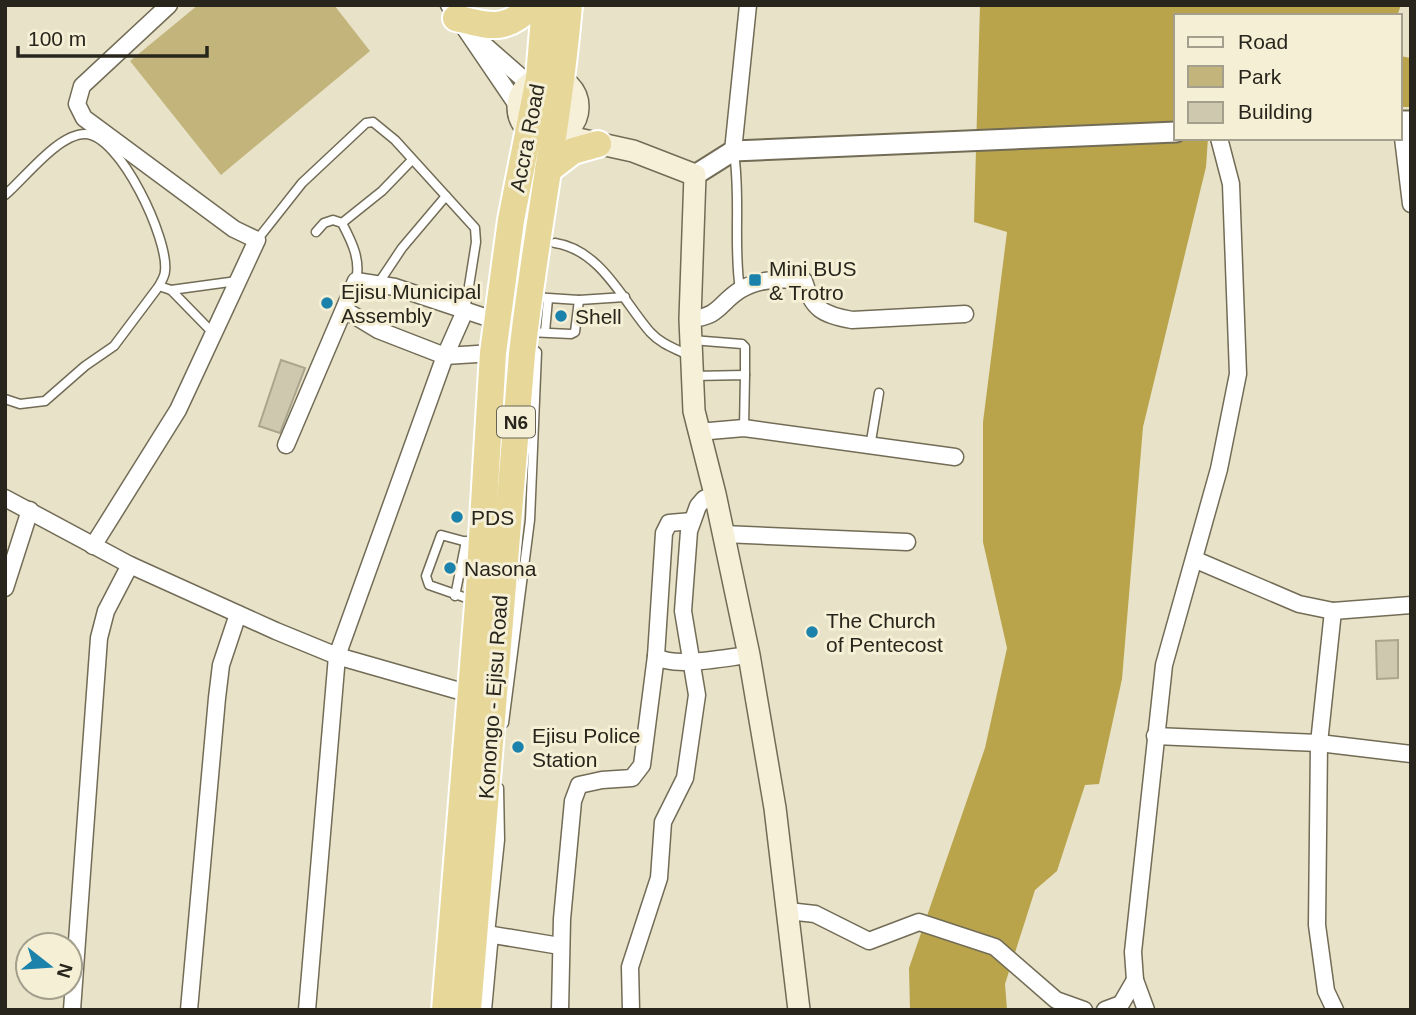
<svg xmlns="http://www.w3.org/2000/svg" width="1416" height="1015" font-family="Arial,sans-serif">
<rect width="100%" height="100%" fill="#e8e2c9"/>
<polygon fill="#c2b47a" points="198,5 334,5 370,51 221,175 130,61"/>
<g fill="#b9a44c">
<polygon points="980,5 1401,5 1397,16 1176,16 1176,138 1208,138 1206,167 1143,427 1122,679 1099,784 1085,785 1057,871 1035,890 1005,984 1007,1010 910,1010 909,968 985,748 1007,648 983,542 983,422 1007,232 974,222"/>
<polygon points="1400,56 1411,58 1411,107 1400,107"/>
</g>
<g fill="#cec8af" stroke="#aba58d" stroke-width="2">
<polygon points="281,360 305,368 280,433 259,426"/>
<polygon points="1398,640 1398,678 1377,679 1376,641"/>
</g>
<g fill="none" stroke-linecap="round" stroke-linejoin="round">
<defs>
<g id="service">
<path d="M734,153C741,199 733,244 740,290"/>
<path d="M5,195C25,178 58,134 85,134C120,134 169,240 165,271C165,276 161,282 159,286"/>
<polyline points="342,223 382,191 411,161"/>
<path d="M316,232L324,223L333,220L342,223C352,242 361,260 356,281"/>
<polyline points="257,240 302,183 366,123 373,122 395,140 475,228 476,242 465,311"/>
<path d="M555,243C601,250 623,301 650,332C661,344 674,348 688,355"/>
<polyline points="378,284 402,248 446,196"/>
<polyline points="533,297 579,300 625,297"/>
<polyline points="528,332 571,334 575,332 579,300"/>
<polyline points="545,332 548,299"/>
<polyline points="213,333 171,290 237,281"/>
<polyline points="692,340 742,344 745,347 745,375"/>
<polyline points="693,376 745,375 744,428"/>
<polyline points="5,399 20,404 45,401 85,366 114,346 159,286 171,290"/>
<polyline points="870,447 879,393"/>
<polyline points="455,596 466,541"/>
<polyline points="475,601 429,585 426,576 441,535 478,545"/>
<polyline points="504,723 530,520 537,352 529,346"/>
<polyline points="490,934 500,840 499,788"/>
</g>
<g id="minor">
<polyline points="449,5 519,108"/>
<polyline points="481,42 529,84"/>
<polyline points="1401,121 1411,204"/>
<polyline points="733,151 748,5"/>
<polyline points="345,310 378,330 445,356 493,353"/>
<path d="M690,319C720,317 719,303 740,290C759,278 782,278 804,281C812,309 823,315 852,320L965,314"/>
<polyline points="698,432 744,428 955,457"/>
<polyline points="286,445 356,281 395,287 497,321"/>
<polyline points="5,498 130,565 276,631 337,656 470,694"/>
<polyline points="723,534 907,542"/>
<polyline points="93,546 178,410 257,240 234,229 84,118 77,104 82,86 169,5"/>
<polyline points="1196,560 1299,604 1333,611 1411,605"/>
<polyline points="5,588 30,510"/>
<polyline points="1333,611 1319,743 1317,925 1326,991 1335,1010"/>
<path d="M656,656C673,669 728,657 749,655"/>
<polyline points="1155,736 1319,743 1411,754"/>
<polyline points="788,911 815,914 869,941 919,922 995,947 1056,1000 1084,1010"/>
<polyline points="475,932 560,946"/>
<polyline points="72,1010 99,638 106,611 130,565"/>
<polyline points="189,1010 217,698 221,665 238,614"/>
<polyline points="307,1010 337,656 445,356 465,311"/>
<polyline points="483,1010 490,934"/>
<polyline points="560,1010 562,919 573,801 579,785 602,780 632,778 642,765 656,656 664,533 669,523 692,521"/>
<polyline points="631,1010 630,967 659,878 663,822 685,778 697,695 683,611 689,531 698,506 704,499 715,494"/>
<polyline points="1105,1010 1121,1004 1135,980"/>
<polyline points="1146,1010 1135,980 1133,952 1164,665 1219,469 1238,374 1231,184 1219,138"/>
</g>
<g id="tertiary">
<polyline points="1400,121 1411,121"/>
<polyline points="695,175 733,151 1176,132"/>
</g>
<g id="secondary">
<circle cx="548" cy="107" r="30"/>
<polyline points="560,135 633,151 695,175 690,319 694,411 715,494 749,655 775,808 799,1010"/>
</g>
<g id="trunk">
<path d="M456,18C489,26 506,33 532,5"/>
<polyline points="548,170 573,151 598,144"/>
<polyline points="445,1010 478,605 493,353 511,220 539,78 545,5"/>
<path d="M468,1010L522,354C535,237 559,123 569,5"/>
</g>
</defs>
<use href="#service" stroke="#726c56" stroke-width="11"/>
<use href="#minor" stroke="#726c56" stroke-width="19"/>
<use href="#tertiary" stroke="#726c56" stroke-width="23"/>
<use href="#secondary" stroke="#726c56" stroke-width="24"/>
<use href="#trunk" stroke="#fff" stroke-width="30"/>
<use href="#service" stroke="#fff" stroke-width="8"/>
<use href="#minor" stroke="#fff" stroke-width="16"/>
<use href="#tertiary" stroke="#fff" stroke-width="19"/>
<use href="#secondary" stroke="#f6f0d9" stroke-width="21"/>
<use href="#trunk" stroke="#e7d89a" stroke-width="26"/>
</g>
<g fill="#1b82ab" stroke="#f5efd6" stroke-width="2.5">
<rect x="748" y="273" width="14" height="14" rx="3.5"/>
<circle cx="327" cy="303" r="7"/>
<circle cx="561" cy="316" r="7"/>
<circle cx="457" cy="517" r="7"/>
<circle cx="450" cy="568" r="7"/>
<circle cx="812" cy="632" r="7"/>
<circle cx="518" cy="747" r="7"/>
</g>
<g text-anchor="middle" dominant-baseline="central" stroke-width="6" stroke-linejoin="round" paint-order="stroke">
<rect fill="#f5efd6" stroke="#666254" stroke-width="2" x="497" y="406.5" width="38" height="31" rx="5"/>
<g font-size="19" font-weight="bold" fill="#28261c">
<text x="516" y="422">N6</text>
</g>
<g font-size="21" fill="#28261c" stroke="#f5efd6">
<text transform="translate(527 138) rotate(-79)">Accra Road</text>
<text transform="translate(493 697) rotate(-86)">Konongo - Ejisu Road</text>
</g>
<g font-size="21" fill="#28261c" stroke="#f5efd6" text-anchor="start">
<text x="769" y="268">Mini BUS<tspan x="769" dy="24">&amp; Trotro</tspan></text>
<text x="341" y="291">Ejisu Municipal<tspan x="341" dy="24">Assembly</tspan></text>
<text x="575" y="316">Shell</text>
<text x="471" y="517">PDS</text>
<text x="464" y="568">Nasona</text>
<text x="826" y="620">The Church<tspan x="826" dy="24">of Pentecost</tspan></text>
<text x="532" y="735">Ejisu Police<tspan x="532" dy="24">Station</tspan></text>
</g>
</g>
<rect width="1416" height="1015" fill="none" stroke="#28261c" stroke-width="14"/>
<rect x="1174" y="14" width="228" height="126" fill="#f5efd6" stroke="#a39f8c" stroke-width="2"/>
<rect x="1188" y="37" width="35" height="10" fill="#f6f0d9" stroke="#a39f8c" stroke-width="2"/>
<text x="1238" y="49" font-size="21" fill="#28261c">Road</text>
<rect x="1188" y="66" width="35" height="21" fill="#c2b47a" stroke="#a39f8c" stroke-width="2"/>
<text x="1238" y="84" font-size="21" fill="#28261c">Park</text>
<rect x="1188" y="102" width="35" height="21" fill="#cec8af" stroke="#a39f8c" stroke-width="2"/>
<text x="1238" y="119" font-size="21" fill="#28261c">Building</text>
<g transform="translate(49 966) rotate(107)"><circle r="33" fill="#f5efd6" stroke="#a39f8c" stroke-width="2"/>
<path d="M0-5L12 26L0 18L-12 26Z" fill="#1b82ab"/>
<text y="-10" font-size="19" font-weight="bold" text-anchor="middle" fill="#28261c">N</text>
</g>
<path d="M18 46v10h189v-10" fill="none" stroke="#28261c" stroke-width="3.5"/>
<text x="28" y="46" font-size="21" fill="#28261c" stroke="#f5efd6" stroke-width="5" paint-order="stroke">100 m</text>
</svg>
